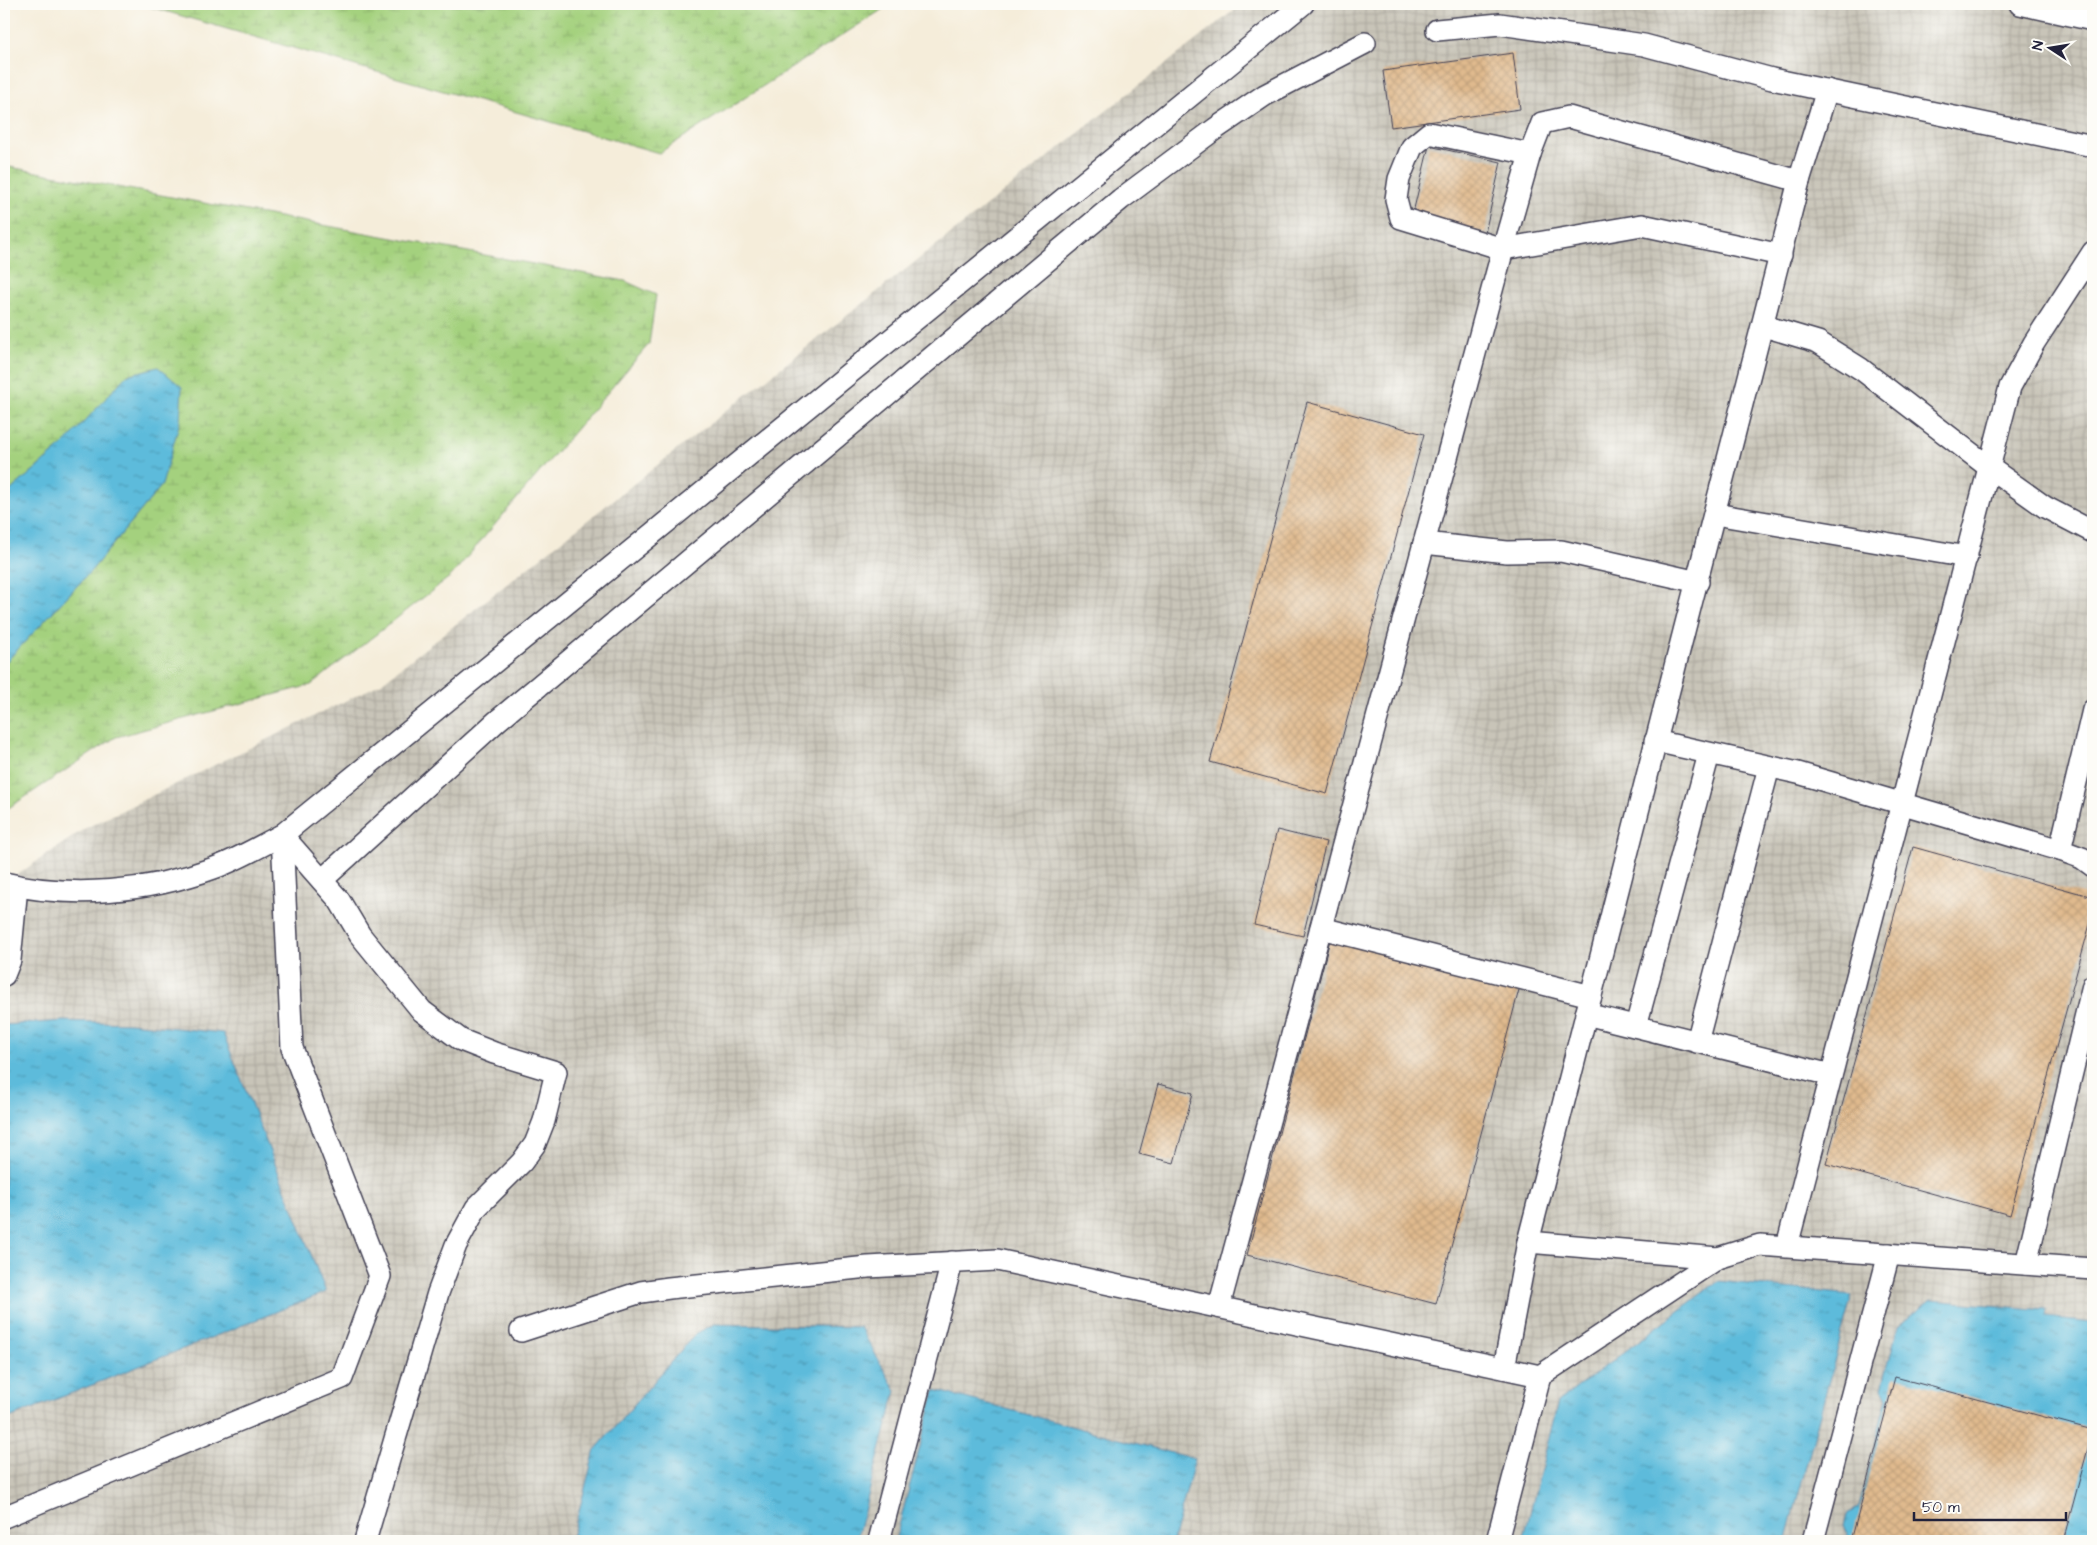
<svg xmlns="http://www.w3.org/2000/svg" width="2097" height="1545" font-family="'Architects Daughter',sans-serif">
<defs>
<pattern id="industrial-grid" width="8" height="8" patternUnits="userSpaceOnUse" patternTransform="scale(1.25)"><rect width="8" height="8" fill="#c8c4b8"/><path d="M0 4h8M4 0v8" fill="none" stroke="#aca89f"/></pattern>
<pattern id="wetland-marsh" width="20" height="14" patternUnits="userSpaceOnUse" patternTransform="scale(1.25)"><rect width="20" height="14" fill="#a4d17e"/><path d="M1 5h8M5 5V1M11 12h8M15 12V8" fill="none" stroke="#8db36e"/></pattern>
<pattern id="water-ripples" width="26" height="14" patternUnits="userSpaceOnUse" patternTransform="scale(1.25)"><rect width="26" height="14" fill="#5dbbdb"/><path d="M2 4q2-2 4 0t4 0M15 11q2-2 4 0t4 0" fill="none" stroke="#4c98b3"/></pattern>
<pattern id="building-cross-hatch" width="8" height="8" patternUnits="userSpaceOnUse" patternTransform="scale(1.25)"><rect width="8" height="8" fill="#e0ba8e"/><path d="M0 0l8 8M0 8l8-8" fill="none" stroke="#c0a07b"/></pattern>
</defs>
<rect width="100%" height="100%" fill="#fdfcf7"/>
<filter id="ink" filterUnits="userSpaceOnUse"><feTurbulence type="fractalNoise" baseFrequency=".02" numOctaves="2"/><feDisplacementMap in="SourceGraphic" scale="10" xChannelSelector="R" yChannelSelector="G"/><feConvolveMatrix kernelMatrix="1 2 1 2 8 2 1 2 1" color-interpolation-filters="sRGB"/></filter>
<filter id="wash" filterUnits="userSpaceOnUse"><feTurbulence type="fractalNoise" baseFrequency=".0096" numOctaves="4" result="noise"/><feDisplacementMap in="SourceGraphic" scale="20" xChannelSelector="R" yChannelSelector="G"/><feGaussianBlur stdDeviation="1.12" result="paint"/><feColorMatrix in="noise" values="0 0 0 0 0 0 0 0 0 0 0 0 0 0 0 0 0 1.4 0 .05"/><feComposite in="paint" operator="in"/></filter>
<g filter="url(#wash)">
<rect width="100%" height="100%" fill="#f5edda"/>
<polygon fill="url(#industrial-grid)" points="1242,4 2093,4 2093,1322 2046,1317 2047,1310 1882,1388 1887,1397 1859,1507 1847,1514 1848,1534 1847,1539 1843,1541 1786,1541 1851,1295 1558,1402 1523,1541 1173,1541 1194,1459 936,1390 895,1541 856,1541 896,1391 595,1450 571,1541 4,1541 4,1420 326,1292 223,1033 130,1023 63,1021 4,1025 4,884 84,829 380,684"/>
<g fill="url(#wetland-marsh)" stroke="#637a5c">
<polygon points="140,4 891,4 659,153"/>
<polygon points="4,166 625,281 656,295 649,344 451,576 311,685 116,737 4,811 4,664 90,572 162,485 64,444 4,496"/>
</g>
<g fill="url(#water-ripples)" stroke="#406e8b">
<polygon points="158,367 182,387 180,421 162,485 90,572 4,664 4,496 64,444 127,375"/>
<polygon points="63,1021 130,1023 223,1033 326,1292 4,1420 4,1025"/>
<polygon points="1718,1281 1852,1295 1786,1541 1523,1541 1558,1402"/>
<polygon points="1931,1300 2047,1310 2046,1317 2093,1322 2093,1541 1843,1541 1847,1539 1848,1534 1844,1525 1847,1514 1859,1507 1887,1397 1882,1388 1898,1326"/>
<polygon points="714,1324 860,1327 896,1391 856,1541 571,1541 595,1450 695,1334"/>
<polygon points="935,1390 1195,1459 1173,1541 895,1541"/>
</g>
<g id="blocks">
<g fill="url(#building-cross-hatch)">
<polygon points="1513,53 1520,109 1391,127 1383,71"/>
<polygon points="1429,146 1501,162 1485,233 1412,217"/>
<polygon points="1307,402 1424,434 1327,794 1210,762"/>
<polygon points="1277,830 1326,842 1303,936 1254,925"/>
<polygon points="1913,847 2093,897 2093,913 2010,1215 1826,1164"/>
<polygon points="1331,936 1520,986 1436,1304 1247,1255"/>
<polygon points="1158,1084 1193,1093 1174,1163 1139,1154"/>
<polygon points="1895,1377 2093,1430 2063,1541 1851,1541"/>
</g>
</g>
</g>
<g filter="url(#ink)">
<use href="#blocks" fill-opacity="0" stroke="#424053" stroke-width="1"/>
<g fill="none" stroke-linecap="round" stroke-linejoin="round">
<defs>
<g id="minor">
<polyline points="2020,4 2093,20"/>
<polyline points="1437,30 1500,24 1644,45 1772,79 2093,146"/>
<polyline points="1530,154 1429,133 1412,147 1399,179 1396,199 1401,218 1503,249 1642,225 1781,255"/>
<polyline points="1764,326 1818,342 1861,369 1990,468 2045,507 2093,532"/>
<polyline points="1715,514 1967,557"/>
<polyline points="1424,543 1507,552 1561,551 1698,582"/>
<polyline points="1655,741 1798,773 2060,850 2082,858 2093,866"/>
<polyline points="282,835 339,900 360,935 422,1011 461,1040 494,1053 556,1072 544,1121 535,1144 522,1162 476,1208 456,1245 438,1293 365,1541"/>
<polyline points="2060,850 2093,710"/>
<polyline points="322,880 497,721 1121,199 1215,129 1265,95 1365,43"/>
<path d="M4,883C72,899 148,892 214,868C237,860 260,846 282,835L1303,4"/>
<polyline points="1321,928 1591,996"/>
<polyline points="4,975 10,960 17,886"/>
<polyline points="1586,1014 1831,1075"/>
<polyline points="1636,1026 1709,754"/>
<polyline points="1697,1042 1769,767"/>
<polyline points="1528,1242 1718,1258"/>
<polyline points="1787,1246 2010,387 2034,343 2093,252"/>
<polyline points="2026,1264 2093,985"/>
<polyline points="1219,1307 1503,249 1530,154 1542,123 1569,117 1799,181"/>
<polyline points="521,1331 641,1292 669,1288 868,1267 997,1260 1540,1376"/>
<polyline points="1504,1368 1528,1242 1799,181 1827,90"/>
<polyline points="4,1517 342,1378 380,1276 292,1048 282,835"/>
<polyline points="879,1541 952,1262"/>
<polyline points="1497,1541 1540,1376 1718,1258 1760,1245 2093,1269"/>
<polyline points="1813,1541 1889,1254"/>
</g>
</defs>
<use href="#minor" stroke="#424053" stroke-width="24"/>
<use href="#minor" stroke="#fff" stroke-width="21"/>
</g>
</g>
<rect width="2097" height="1545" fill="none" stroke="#fdfcf7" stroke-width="20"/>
<g transform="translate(2050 48) rotate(282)" stroke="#fdfcf7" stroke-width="4" paint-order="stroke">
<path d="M0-4L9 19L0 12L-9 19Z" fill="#22223b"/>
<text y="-8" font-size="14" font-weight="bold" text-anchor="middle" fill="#22223b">N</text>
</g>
<path d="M1914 1512v8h152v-8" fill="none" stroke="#22223b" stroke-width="2.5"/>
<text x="1922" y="1512" font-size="15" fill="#22223b" stroke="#fdfcf7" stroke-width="4" paint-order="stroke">50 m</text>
</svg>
